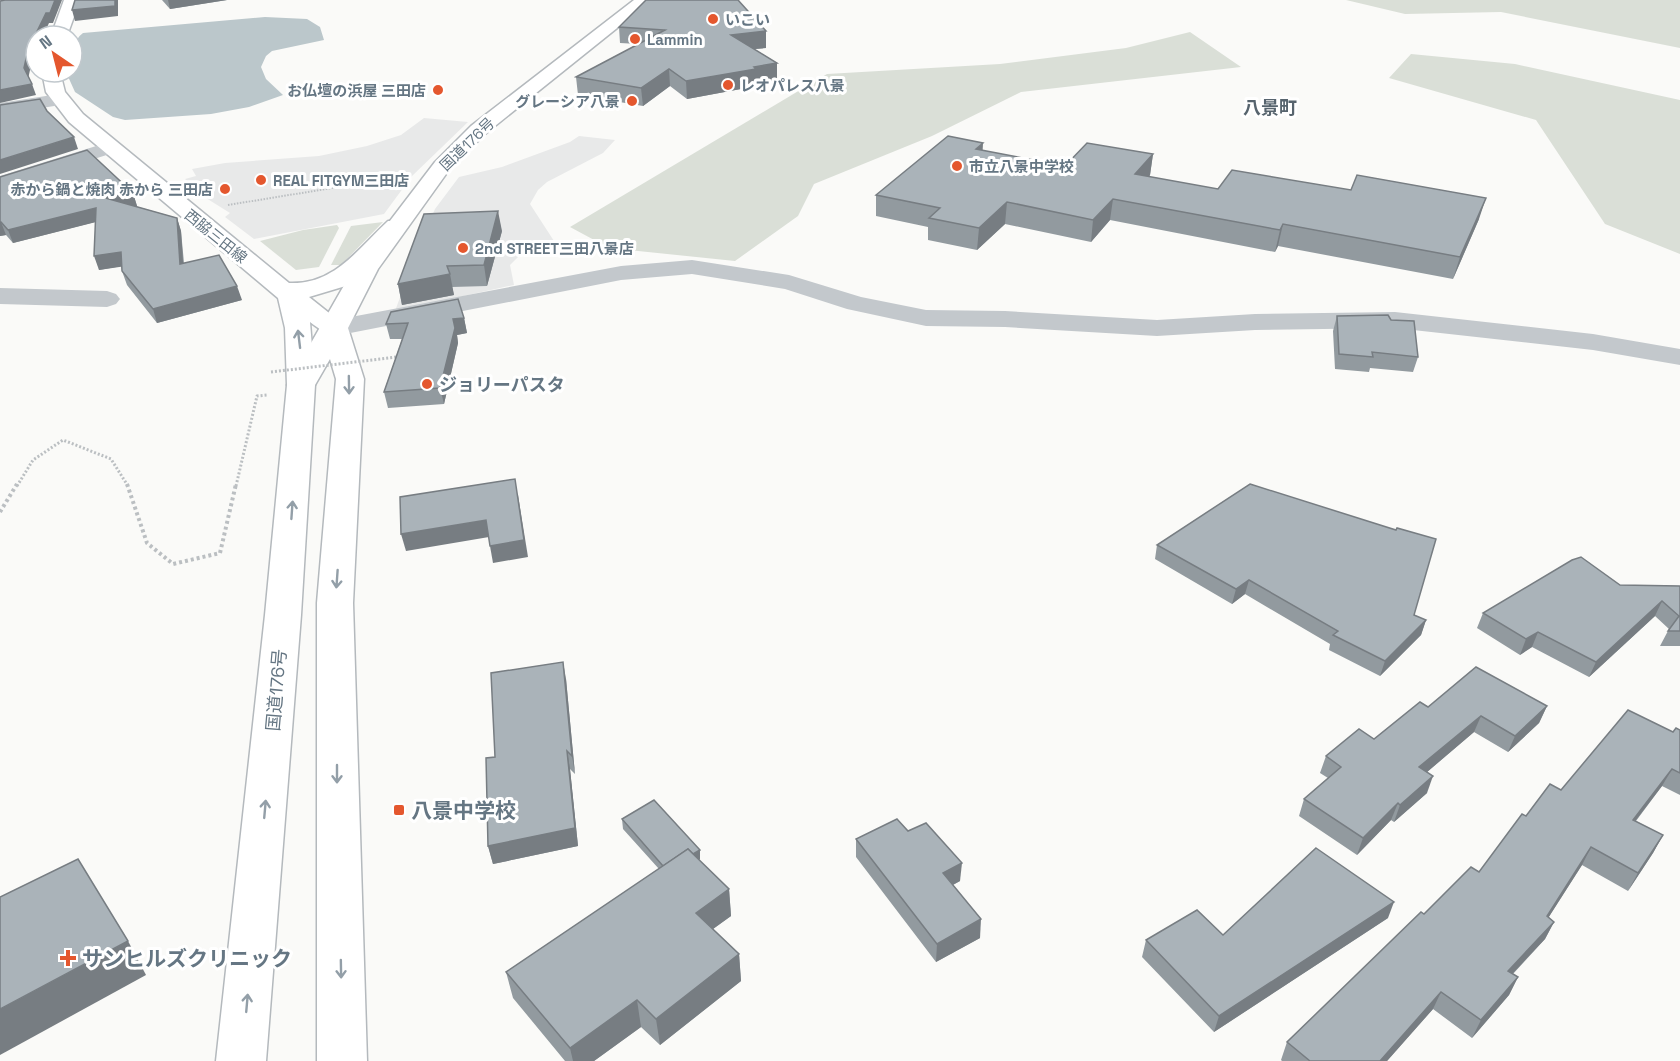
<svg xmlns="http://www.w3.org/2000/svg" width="1680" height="1061" font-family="'Space Grotesk','Noto Sans JP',sans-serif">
<rect width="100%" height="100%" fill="#fafaf8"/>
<g fill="#e8e9e9">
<polygon points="424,118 468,122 412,176 384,214 254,239 225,217 230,213 206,198 185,179 196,176 192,169 225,163 319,156 367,146 401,135"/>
<polygon points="579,136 615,140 603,153 547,182 538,190 530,204 554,241 521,254 510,265 514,285 395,311 424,233 435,209 459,177 502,167 570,142"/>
</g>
<g fill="#dadfd7">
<polygon points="1346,0 1680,0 1680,48 1501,12 1405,14"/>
<polygon points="1190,32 1241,67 1021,92 932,136 814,184 798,216 735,261 609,248 570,227 827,74 1000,64 1126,48"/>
<polygon points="1411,54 1515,64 1680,100 1680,254 1605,224 1536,120 1389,78"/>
<polygon points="383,222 341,265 331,265 351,226"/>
<polygon points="337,225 339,228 319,267 296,270 260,241 303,230"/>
</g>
<path fill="#bbc7cb" d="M265,17L307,19L320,27L324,40L272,51L266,56L261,67L266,79L283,95L249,107L211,114L125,120L113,117L75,92L66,72H72C72,58 71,42 83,33Z"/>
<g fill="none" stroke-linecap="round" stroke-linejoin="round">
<defs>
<g id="primary">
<polygon points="64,0 80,0 67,36 51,36"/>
<path d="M42,72H60L65,92L83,114L289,283C334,285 357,250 388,221H404L407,226L404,231L349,285L309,297L348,328L344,334C329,337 322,331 310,322L315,385L311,391L301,393L291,391L287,385L285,328L278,298L69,122L46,92Z"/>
</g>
<polygon id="trunk" points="634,0 652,0 485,134 449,170 378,269 348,328 364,379 353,603 367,1061 317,1061 317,603 336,379 330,359 315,385 301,615 266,1061 216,1061 265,615 287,385 354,268 435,162 471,126"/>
</defs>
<use href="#primary" stroke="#b5babe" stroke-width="3"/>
<use href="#trunk" stroke="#b4b9bd" stroke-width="3"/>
<polyline stroke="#bbbfc2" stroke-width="2" stroke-dasharray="1.5 1.5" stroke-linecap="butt" points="228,205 375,181 400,173"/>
<g stroke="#bbbfc2" stroke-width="3" stroke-dasharray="2 2" stroke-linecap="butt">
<polyline points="17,486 33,460 63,440 111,459 128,486"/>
<polyline points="236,486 257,396 267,395"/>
</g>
<g stroke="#bbbfc2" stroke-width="4" stroke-dasharray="3 3" stroke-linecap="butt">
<polyline points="127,484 147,543 173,564 220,553 236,484"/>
<polyline points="0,512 17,484"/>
</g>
<g fill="#c3c8cc" fill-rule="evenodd">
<polygon points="59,94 68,100 66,104 0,115 0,103"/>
<polygon points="109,142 116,144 119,148 116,152 0,189 0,176"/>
<polygon points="692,260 789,275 861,297 926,310 1005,311 1157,320 1255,314 1395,312 1593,334 1680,349 1680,365 1593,350 1395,328 1255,330 1157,336 1005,327 926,326 847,309 785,289 692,274 621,280 335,336 326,334 322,328 326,322 335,320 621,266"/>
<polygon points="0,288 107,291 116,294 120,299 116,304 107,307 0,304"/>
</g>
<use href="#primary" fill="#fff" fill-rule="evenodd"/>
<use href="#trunk" fill="#fff" fill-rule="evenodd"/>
<polyline stroke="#bbbfc2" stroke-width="3" stroke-dasharray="2 2" stroke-linecap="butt" points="271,372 397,357"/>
</g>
<g fill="#929a9f">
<polygon points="162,0 227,0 170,9"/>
<polygon points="619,27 766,31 766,48 754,49 777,63 777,80 757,84 757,86 687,99 670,86 643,106 578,95 576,77 638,44 620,43"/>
<polygon points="983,151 1065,166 1153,154 1150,175 1149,177 1218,189 1479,219 1453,279 1278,246 1275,252 1110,220 1091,242 1005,224 977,250 928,240 928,227 876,216 876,195"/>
<polygon points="0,177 133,193 137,206 135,206 177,218 181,231 184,263 242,300 157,323 127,285 122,271 122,266 99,270 95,222 13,243 6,235 0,236"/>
<polygon points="502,231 487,286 452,287 454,295 402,305 398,284"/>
<polygon points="1337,316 1391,320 1418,357 1413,372 1370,368 1369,372 1335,369 1333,331"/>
<polygon points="464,318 467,333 457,335 458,343 444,404 388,408 384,392 402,339 390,339 386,324"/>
<polygon points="1157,545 1414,615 1426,620 1421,635 1380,676 1329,650 1330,644 1245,594 1232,604 1155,559"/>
<polygon points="1620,585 1680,586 1680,646 1660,646 1669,629 1655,616 1589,677 1532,647 1520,655 1477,628 1483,613"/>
<polygon points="566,679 575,774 570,769 578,846 493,864 488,846 495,757"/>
<polygon points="1547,706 1539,723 1508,752 1474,732 1427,772 1427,793 1394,822 1391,820 1357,855 1299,816 1304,799 1328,778 1320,773 1326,756 1374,739 1428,707"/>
<polygon points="1680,730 1680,795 1662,786 1636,821 1663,835 1653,853 1628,891 1582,865 1548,918 1554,922 1545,939 1513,974 1518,977 1509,995 1472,1038 1433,1009 1387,1061 1282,1061 1281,1060 1287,1042 1424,914 1479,872 1526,816 1561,790 1673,732"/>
<polygon points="622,819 700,859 699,860 729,889 731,916 713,929 739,954 741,981 660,1045 641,1027 594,1061 565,1061 513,998 506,972 659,869 623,829"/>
<polygon points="908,831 960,881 953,885 980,938 936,962 856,857 856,839"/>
<polygon points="1388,918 1214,1032 1142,957 1146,940 1223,935"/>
</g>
<g fill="#777d82">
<polygon points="55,0 62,0 53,23 49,23 43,36 36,36 36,52 32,61 28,79 24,68 28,50 46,13"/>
<polygon points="115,0 118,0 118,16 75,21 72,10"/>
<polygon points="168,0 227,0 170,9"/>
<polygon points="766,31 766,48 732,51 731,35"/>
<polygon points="777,63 777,80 757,84 757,86 687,99 686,81"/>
<polygon points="669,69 670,86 643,106 641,88"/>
<polygon points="32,84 36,95 0,103 0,90"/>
<polygon points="74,137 78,149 0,174 0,160"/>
<polygon points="983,143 982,163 976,149"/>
<polygon points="1153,154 1150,175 1132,195 1135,174"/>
<polygon points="133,193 137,206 107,210 102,197"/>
<polygon points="1486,198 1479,219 1453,279 1460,257"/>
<polygon points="1113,199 1110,220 1091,242 1093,220"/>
<polygon points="1007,202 1005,224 977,250 979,228"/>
<polygon points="96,208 100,221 13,243 8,230"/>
<polygon points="498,211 502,231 487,286 484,265"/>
<polygon points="177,218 181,231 184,277 180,264"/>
<polygon points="0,222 1,222 6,235 0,236"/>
<polygon points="1283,224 1278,246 1275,252 1280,230"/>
<polygon points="121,252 126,266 99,270 94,256"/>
<polygon points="450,274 454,295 402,305 398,284"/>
<polygon points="237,286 242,300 157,323 153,309"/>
<polygon points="464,318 467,333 457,335 458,343 444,404 440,388 453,319"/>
<polygon points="518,495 528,557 493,563 490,546"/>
<polygon points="486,520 489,537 406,551 401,534"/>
<polygon points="1249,580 1245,594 1232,604 1236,589"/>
<polygon points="1662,601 1655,616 1589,677 1596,662"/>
<polygon points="1426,620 1421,635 1380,676 1385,661"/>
<polygon points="1538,632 1532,647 1520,655 1526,639"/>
<polygon points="563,662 566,679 575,774 572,756"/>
<polygon points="1547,706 1539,723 1508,752 1515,736"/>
<polygon points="1481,716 1474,732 1413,784 1419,767"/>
<polygon points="567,751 570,769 578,846 493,864 488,846"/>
<polygon points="1672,769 1662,786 1623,837 1633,820"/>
<polygon points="1433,776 1427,793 1394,822 1400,805"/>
<polygon points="1398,803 1391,820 1357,855 1363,838"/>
<polygon points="1663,835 1653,853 1628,891 1638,873"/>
<polygon points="1591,847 1582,865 1538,934 1547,916"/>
<polygon points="700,850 700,859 668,880 667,870"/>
<polygon points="962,863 960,881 941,891 943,873"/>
<polygon points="729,889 731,916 699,939 696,913"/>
<polygon points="1394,902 1388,918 1214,1032 1219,1016"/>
<polygon points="981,919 980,938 936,962 937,944"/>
<polygon points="1554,922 1545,939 1499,988 1508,971"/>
<polygon points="128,941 146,975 0,1055 0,1009"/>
<polygon points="739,954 741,981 660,1045 656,1019"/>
<polygon points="1518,977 1509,995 1472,1038 1481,1020"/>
<polygon points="1441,992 1433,1009 1387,1061 1380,1061"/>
<polygon points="637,1000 641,1027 594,1061 573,1061 570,1048"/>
</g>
<g fill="#aab3b9" stroke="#777d82" stroke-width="1.5">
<polygon points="5,0 55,0 50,13 46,13 28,50 24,68 32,84 0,90 0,1"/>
<polygon points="75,0 115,0 115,6 72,10"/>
<polygon points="646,0 738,0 766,31 731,35 777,63 754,67 756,69 686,81 669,69 641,88 576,77 665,30 619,27"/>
<polygon points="40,99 47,111 74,137 0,160 0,105"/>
<polygon points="948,136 983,143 976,149 1065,166 1087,143 1153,154 1135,174 1218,189 1232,170 1351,190 1357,175 1486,198 1460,257 1283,224 1280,230 1113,199 1093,220 1007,202 979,228 929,218 940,208 876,195"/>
<polygon points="87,150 133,193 102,197 177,218 180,264 219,255 237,286 153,309 122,271 121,252 94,256 96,208 8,230 1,222 0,222 0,177"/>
<polygon points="498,211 484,265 447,266 450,274 398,284 424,214"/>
<polygon points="458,299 464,318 453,319 455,328 440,388 384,392 408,323 386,324 391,312"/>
<polygon points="1388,315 1391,320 1414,321 1418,357 1372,352 1373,357 1339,354 1337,316"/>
<polygon points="515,479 524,540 490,546 486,520 401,534 400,497"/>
<polygon points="1250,484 1396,530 1397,528 1436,539 1414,615 1426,620 1385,661 1333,635 1338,631 1249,580 1236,589 1157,545"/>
<polygon points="1581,557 1620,585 1680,586 1680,631 1668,631 1679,616 1662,601 1596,662 1538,632 1526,639 1483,613 1572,560"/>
<polygon points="563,662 572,756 567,751 575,828 488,846 486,758 495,757 491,673"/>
<polygon points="1476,667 1547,706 1515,736 1481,716 1419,767 1433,776 1400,805 1398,803 1363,838 1304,799 1341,767 1326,756 1359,729 1374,739 1420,702 1428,707"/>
<polygon points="1628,710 1673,732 1676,728 1680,730 1680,773 1672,769 1633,820 1663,835 1638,873 1591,847 1547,916 1554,922 1508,971 1518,977 1481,1020 1441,992 1380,1061 1310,1061 1287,1042 1421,912 1424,914 1471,867 1479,872 1522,814 1526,816 1550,784 1561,790"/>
<polygon points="654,800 700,850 693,854 688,849 663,866 622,819"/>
<polygon points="897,819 908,831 926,823 962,863 943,873 981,919 937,944 856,839"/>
<polygon points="1316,848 1394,902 1219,1016 1146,940 1197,910 1223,935"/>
<polygon points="688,849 729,889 696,913 739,954 656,1019 637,1000 570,1048 506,972"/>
<polygon points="78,859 128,941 0,1009 0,897"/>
</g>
<defs><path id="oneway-shaft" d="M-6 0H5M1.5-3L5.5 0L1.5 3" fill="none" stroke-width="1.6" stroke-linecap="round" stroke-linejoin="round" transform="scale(1.5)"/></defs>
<g stroke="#939fa8">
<use href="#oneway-shaft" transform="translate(299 339) rotate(-97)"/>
<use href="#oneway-shaft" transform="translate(349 385) rotate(89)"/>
<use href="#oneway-shaft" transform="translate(292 510) rotate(-86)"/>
<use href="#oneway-shaft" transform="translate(337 579) rotate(94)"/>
<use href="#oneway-shaft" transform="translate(337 774) rotate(90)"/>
<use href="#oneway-shaft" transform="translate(265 809) rotate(-85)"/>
<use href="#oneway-shaft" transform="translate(341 969) rotate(89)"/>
<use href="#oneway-shaft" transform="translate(247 1003) rotate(-85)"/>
</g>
<g fill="#e4572e" stroke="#fff" stroke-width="2">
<circle cx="713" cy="19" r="6"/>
<circle cx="635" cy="39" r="6"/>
<circle cx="728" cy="85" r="6"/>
<circle cx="438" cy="90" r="6"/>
<circle cx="632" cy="101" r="6"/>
<circle cx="957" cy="166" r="6"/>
<circle cx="261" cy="180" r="6"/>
<circle cx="225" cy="189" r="6"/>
<circle cx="463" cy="248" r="6"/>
<circle cx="427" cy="384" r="6"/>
<rect x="393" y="804" width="12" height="12" rx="3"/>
<path d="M65 949h6v6h6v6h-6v6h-6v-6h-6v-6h6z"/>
</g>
<g text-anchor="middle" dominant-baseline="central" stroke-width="6" stroke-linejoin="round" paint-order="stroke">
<g font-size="15" font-weight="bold" fill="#657683" stroke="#fff" text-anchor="start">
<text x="725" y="19">いこい</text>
<text x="647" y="39">Lammin</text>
<text x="740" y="85">レオパレス八景</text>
<text x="426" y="90" text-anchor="end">お仏壇の浜屋 三田店</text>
<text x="620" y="101" text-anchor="end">グレーシア八景</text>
<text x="969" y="166">市立八景中学校</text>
<text x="273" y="180">REAL FITGYM三田店</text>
<text x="213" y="189" text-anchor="end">赤から鍋と焼肉 赤から 三田店</text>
<text x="475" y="248">2nd STREET三田八景店</text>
</g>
<g font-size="15" fill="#657683" stroke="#fff">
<text transform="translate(467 144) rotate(-44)">国道176号</text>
<text transform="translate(216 236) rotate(39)">西脇三田線</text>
</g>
<g font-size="18" font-weight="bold" fill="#57646e" stroke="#fff">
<text x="1270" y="107">八景町</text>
</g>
<g font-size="18" font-weight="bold" fill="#657683" stroke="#fff" text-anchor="start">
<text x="439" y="384">ジョリーパスタ</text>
</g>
<g font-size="18" fill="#657683" stroke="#fff">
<text transform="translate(276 690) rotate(-85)">国道176号</text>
</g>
<g font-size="21" font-weight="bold" fill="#657683" stroke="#fff" text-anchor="start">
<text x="411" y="810">八景中学校</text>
<text x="82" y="958">サンヒルズクリニック</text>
</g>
</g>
<g transform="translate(54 54) rotate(325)"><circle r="28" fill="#ffffff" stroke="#c1c8cd" stroke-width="1.5"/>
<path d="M0-4.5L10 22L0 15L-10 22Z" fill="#e4572e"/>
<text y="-9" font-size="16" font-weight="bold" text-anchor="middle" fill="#657683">N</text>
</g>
</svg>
